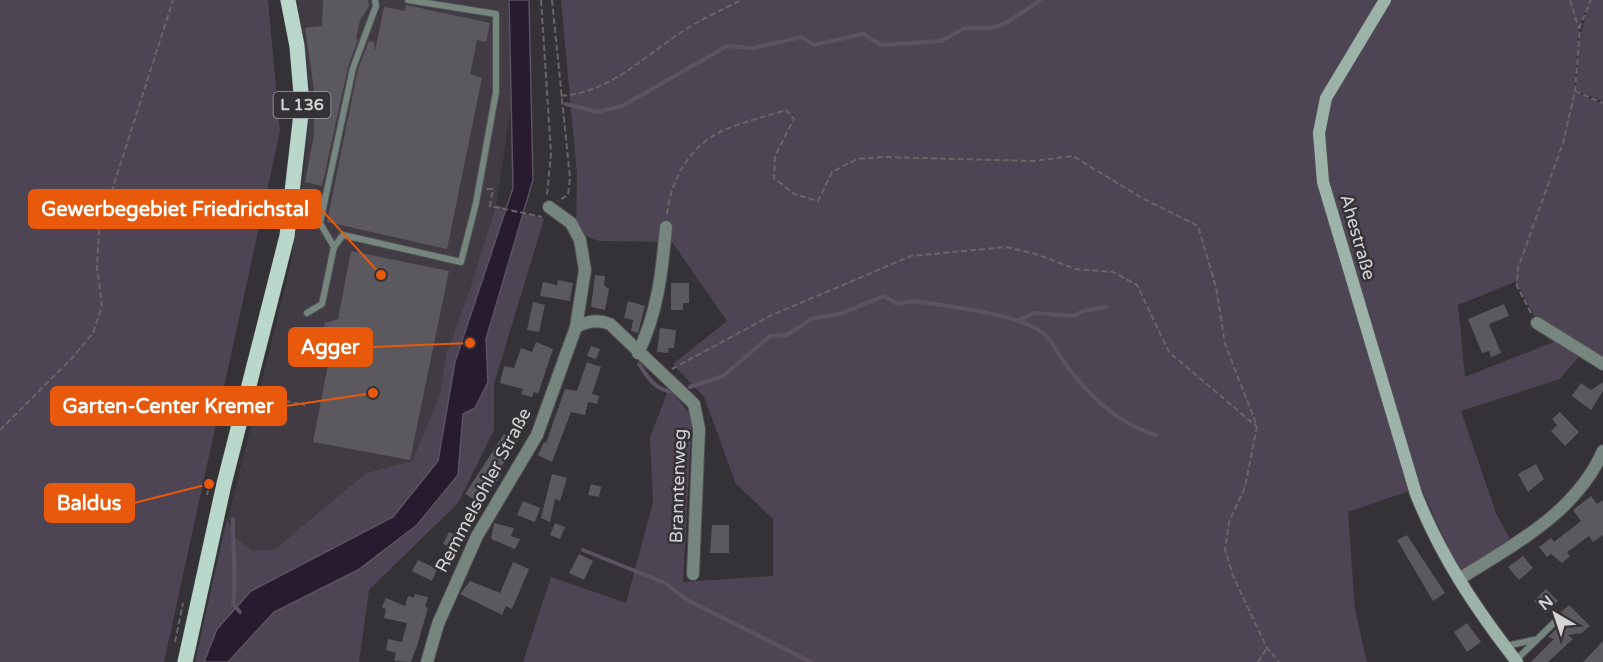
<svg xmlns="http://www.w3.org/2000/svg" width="1603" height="662" font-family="'Varela Round',sans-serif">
<rect width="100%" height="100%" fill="#343236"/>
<polygon fill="#413b44" points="297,0 508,0 511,109 496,205 471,286 447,352 439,397 412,461 366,473 275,549 252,551 236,538 228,518 291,263 305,163 310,89"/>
<g fill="#4e4554">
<polygon points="0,0 268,0 280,131 164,662 0,662"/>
<polygon points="561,0 1603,0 1603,101 1576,91 1578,44 1588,6 1579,26 1574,91 1603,104 1603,356 1538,322 1515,282 1458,305 1465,377 1556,341 1580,355 1560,379 1461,411 1496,513 1512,543 1460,575 1421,487 1348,512 1355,610 1367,662 523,662 551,577 626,603 653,502 650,437 669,388 692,417 683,582 773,576 773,519 736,484 704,397 673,364 727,321 672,242 599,241 576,232 577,174"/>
<polygon points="496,205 544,219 494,384 494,430 458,503 369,590 359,662 195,662 227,518 236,538 252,551 275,549 366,473 412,461 439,397 447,352 471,286"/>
</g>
<polygon fill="#281b2f" stroke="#5c5261" stroke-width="1.5" points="509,0 529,0 533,180 486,339 488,382 475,408 463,414 458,475 417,525 358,570 274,612 228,662 204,662 217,629 251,591 393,517 438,461 455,362 513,188"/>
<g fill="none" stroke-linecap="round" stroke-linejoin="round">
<g stroke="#5c5261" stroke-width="4">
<polyline points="566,104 597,112 622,106 727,46 753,48 802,37 813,45 863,34 881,45 941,41 965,28 990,28 1004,24 1041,0"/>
<polyline points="1017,321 1035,313 1074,316 1083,311 1106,307"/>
<path d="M639,364C648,378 656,391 674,392"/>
<path d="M690,387L723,376L770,336L787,335L813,318L840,314L884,296L897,304L915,301C947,306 1019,314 1043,333C1054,342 1058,356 1067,366C1090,397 1118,424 1156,435"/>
<path d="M233,519C232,547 237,576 233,604L240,612"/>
<polyline points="583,550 665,583 687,600 811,662"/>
</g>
</g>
<g fill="#5c595e">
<polygon points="323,0 368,0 369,6 360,20 356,39 358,39 348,67 322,186 305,182 314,135 314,90 305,28 322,26"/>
<polygon points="406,5 490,23 486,42 477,40 470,74 482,78 447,249 327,222 358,69 369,41 374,42 375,51 384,7 405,11"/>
<polygon points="351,251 449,271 410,460 313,442 332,344 323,335 325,323 338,319"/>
<polygon points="595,275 605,276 604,285 609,289 605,310 591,307"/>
<polygon points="558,280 573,283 570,301 540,296 543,282 557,285"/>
<polygon points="671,283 689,283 689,303 683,303 683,310 671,310"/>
<polygon points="628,301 645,306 638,333 631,331 633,320 624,318"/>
<polygon points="533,302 545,305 539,332 527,330"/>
<polygon points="1504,304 1509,316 1489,324 1501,353 1491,357 1489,351 1482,353 1468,319"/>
<polygon points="660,328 676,330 674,348 669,348 668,353 657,352"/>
<polygon points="536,342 553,349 538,394 534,392 532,397 521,394 523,389 500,383 504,366 514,368 521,348 532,352"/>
<polygon points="591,346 600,349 596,359 587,356"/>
<polygon points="587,362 601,367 592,394 599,396 597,404 588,402 585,415 571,412 552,462 538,455 544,442 546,443 565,389 577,391"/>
<polygon points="1603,382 1603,391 1591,410 1572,396 1581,383 1591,390"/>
<polygon points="1560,412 1579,432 1565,446 1551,431 1557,425 1552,419"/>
<polygon points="504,434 518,441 497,473 501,475 486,498 483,496 479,502 465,494"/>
<polygon points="1536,464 1544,479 1528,492 1518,474"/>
<polygon points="552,474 567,478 560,501 555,499 550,522 541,518"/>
<polygon points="591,484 601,487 599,497 588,495"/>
<polygon points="1591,496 1597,504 1603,500 1603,535 1593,542 1589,536 1567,552 1570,556 1562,563 1551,554 1547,557 1539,547 1551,538 1554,542 1581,521 1573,510"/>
<polygon points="523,501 540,508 535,522 517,515"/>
<polygon points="494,523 514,528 511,536 520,539 515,549 491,539"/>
<polygon points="555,523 565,527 560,539 550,535"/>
<polygon points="712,525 729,525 729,553 710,553"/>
<polygon points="449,532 463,539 457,551 443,544"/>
<polygon points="1407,535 1445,593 1433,601 1397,540"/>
<polygon points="579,554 593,561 584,580 569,573"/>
<polygon points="1523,556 1533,568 1519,580 1508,567"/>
<polygon points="418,560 437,569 432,581 412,571"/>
<polygon points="513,562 529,569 512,609 506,606 502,615 460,594 470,581 500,593"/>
<polygon points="1546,589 1558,601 1546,613 1534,601"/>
<polygon points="415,594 428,597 425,607 428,608 417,646 411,662 394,661 396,653 386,650 388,639 402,642 407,623 384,618 386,609 382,607 386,598 405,606 408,596 414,598"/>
<polygon points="1569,605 1590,626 1582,633 1568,635 1573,639 1548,662 1531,662 1554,639 1548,637 1567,618 1561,612"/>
<polygon points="1467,623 1481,642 1467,652 1454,632"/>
<polygon points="1603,641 1603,662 1583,662"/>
</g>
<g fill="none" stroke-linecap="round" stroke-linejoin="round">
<defs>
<g id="lane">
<polyline points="334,247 320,223 353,68 376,6 375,0"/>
<polyline points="307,313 322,304 334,247 343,235 461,262 476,203 496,92 496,14 408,0"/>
<polyline points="1506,646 1534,640"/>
<polyline points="1516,660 1560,617"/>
</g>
<g id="street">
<polyline points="1537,323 1603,364"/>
<path d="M576,327C589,321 597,319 610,324L694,404L699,429L693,574"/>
<path d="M638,353C658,312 662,271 666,227"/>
<path d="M1459,579C1513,545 1576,513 1603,451"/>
<polyline points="427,662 438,624 477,536 537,435 576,327 585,270 580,240 571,223 549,207"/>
</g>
<path id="secondary" d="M1385,0L1326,98L1319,133L1323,182L1416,494C1441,557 1476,609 1517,662"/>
<polyline id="primary" points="185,662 224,484 287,236 302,105 297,46 288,0"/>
</defs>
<use href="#lane" stroke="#514f53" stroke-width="8"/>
<use href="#street" stroke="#514f53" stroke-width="14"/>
<use href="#secondary" stroke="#514f53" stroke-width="14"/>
<use href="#primary" stroke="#514f53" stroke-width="16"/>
<g stroke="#676568" stroke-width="2" stroke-dasharray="6 3" stroke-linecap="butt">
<polyline points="541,0 551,153 547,195"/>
<polyline points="552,0 570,178 568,195 558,201"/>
<polyline points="1570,0 1579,29"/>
<polyline points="1575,91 1603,103"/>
<path d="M561,96C611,92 643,57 683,31C701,19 722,10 741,0"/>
<polyline points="487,189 493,189 490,206 542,217"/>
<path d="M667,214C670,182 689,147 720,132C740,122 765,117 786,110L794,119L775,156L774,178L794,194L818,201L832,172L857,159L884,157L1034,161L1073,156L1142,198L1198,226L1216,287L1225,344L1257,426L1245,487L1229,522L1225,549L1233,576L1267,648L1279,662"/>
<polyline points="1531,313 1517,286 1518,268 1563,143 1575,91 1580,26 1591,0"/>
<polyline points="672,369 772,315 911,256 1006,247 1036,254 1075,269 1113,272 1137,285 1169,352 1256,426"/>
<polyline points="276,399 305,405"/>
<polyline points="0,430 73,357 93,333 102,306 97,267 99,231 173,0"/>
<polyline points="207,495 211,478"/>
<polyline points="175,642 183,603"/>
<polyline points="1258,662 1267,648"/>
</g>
<use href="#lane" stroke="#77857f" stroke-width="6"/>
<use href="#street" stroke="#77857f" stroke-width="12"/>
<use href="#secondary" stroke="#9db3aa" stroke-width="12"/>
<use href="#primary" stroke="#bad7cb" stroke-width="15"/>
</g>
<g text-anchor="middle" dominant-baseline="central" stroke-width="5" stroke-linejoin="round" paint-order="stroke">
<rect fill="#343236" stroke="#a4a3a5" stroke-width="1.5" x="273.5" y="92" width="57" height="26" rx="4.5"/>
<g font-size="16" font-weight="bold" fill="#d4d3d5">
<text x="302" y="105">L 136</text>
</g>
<g font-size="18" fill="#d4d3d5" stroke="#343236">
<text transform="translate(1358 237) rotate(74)">Ahestraße</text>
<text transform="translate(678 486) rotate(-88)">Branntenweg</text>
<text transform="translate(483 490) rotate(-62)">Remmelsohler Straße</text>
</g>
</g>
<path fill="none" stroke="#e8590c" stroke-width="2" d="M381 275L321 209M470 343L372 347M373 393L286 406M209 484L134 503"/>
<g fill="#e8590c" stroke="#343236" stroke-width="2">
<circle cx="381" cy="275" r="6"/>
<circle cx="470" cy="343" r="6"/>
<circle cx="373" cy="393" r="6"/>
<circle cx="209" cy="484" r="6"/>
</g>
<g fill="#e8590c" stroke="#e8590c" stroke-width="2">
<rect x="29" y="190" width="292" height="38" rx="6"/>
<rect x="289" y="328" width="83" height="38" rx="6"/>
<rect x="51" y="387" width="235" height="38" rx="6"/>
<rect x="45" y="484" width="89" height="38" rx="6"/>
</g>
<g font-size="20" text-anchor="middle" font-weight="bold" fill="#fff">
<text x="175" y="216">Gewerbegebiet Friedrichstal</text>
<text x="330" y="354">Agger</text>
<text x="168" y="413">Garten-Center Kremer</text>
<text x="89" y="510">Baldus</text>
</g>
<g transform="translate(1555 614) rotate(321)" stroke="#343236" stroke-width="4.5" paint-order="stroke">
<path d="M0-4.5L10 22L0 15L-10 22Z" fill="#d4d3d5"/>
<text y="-9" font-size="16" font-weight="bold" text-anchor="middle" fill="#d4d3d5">N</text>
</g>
</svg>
